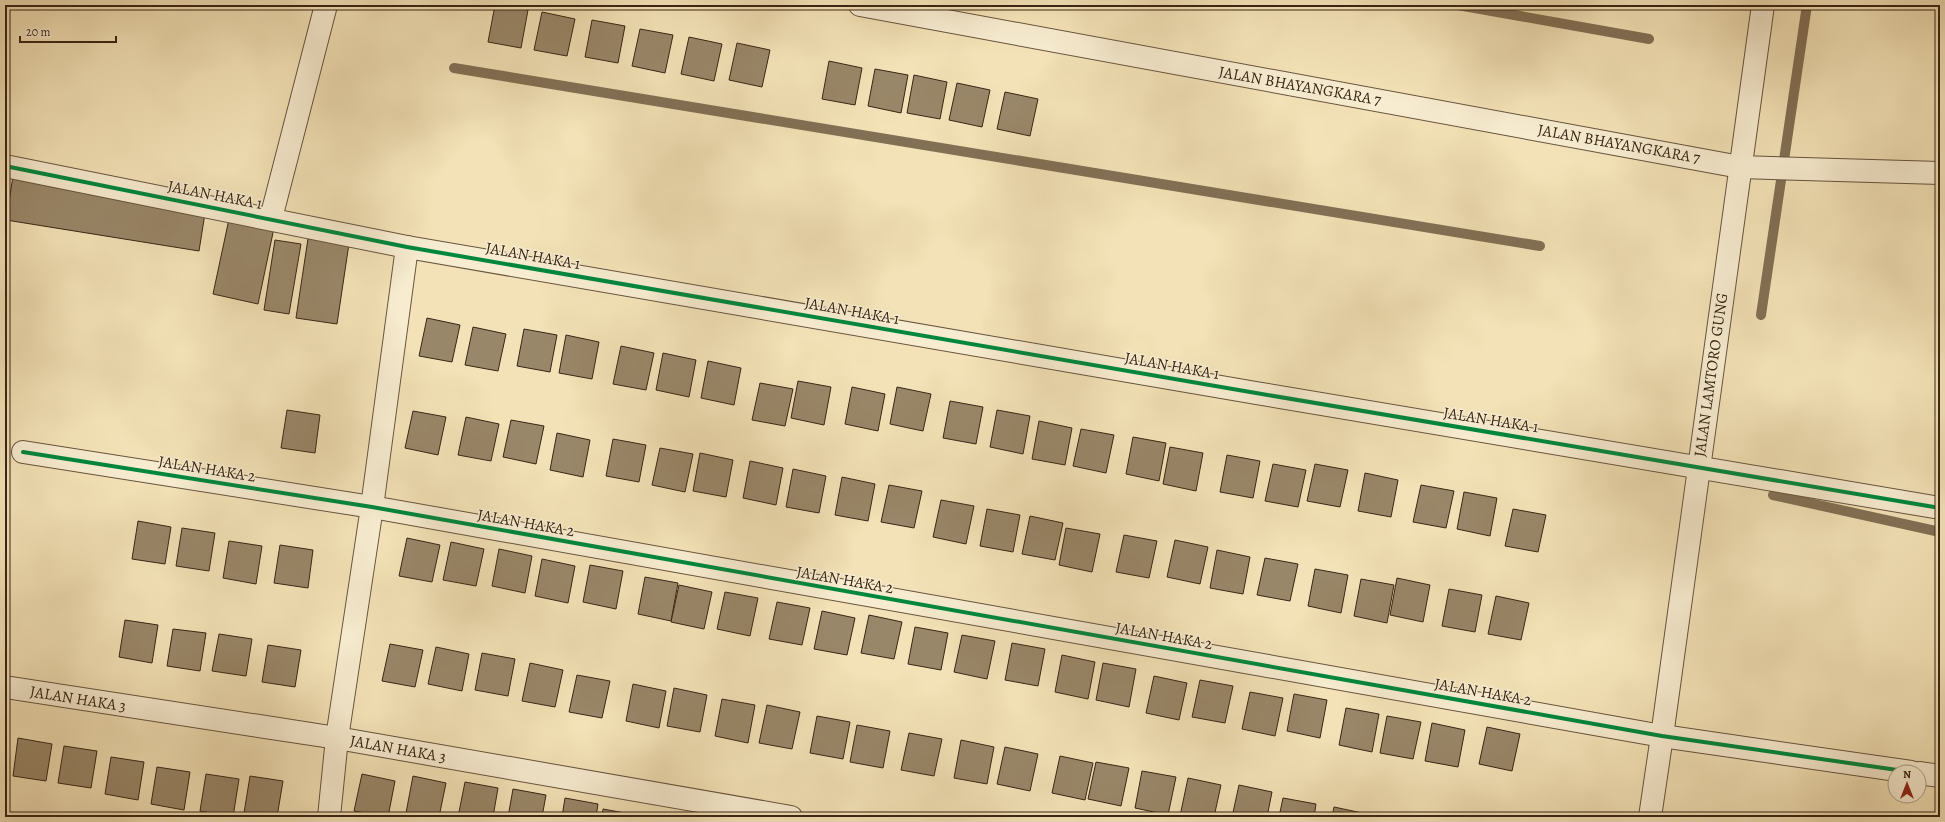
<svg xmlns="http://www.w3.org/2000/svg" width="1945" height="822" font-family="Alegreya,serif">
<rect width="100%" height="100%" fill="#f3e2b7"/>
<filter id="stains"><feTurbulence type="fractalNoise" baseFrequency=".005" numOctaves="4"/><feColorMatrix values="0 0 0 0 .2 0 0 0 0 .09 0 0 0 0 .02 0 0 0 .5 -.17"/></filter>
<radialGradient id="worn" r=".72"><stop offset=".6" stop-color="#630" stop-opacity="0"/><stop offset="1" stop-color="#630" stop-opacity=".3"/></radialGradient>
<g fill="none" stroke-linecap="round" stroke-linejoin="round">
<g stroke="#827055" stroke-width="10">
<polyline points="1458,5 1649,39"/>
<polyline points="454,68 1540,246"/>
<polyline points="1761,315 1807,5"/>
<polyline points="1773,495 1940,532"/>
</g>
</g>
<g fill="#998769" stroke="#382515">
<polygon points="495,5 528,10 521,48 488,42"/>
<polygon points="542,12 575,19 567,56 534,50"/>
<polygon points="592,20 625,26 618,63 585,57"/>
<polygon points="640,29 673,35 665,73 632,66"/>
<polygon points="689,37 722,44 714,81 681,74"/>
<polygon points="737,43 770,50 762,87 729,80"/>
<polygon points="829,61 862,68 855,105 822,99"/>
<polygon points="875,69 908,75 901,113 868,106"/>
<polygon points="914,75 947,82 940,119 907,113"/>
<polygon points="957,83 990,90 982,127 949,120"/>
<polygon points="1005,92 1038,99 1030,136 997,129"/>
<polygon points="13,176 206,207 199,251 6,220"/>
<polygon points="229,219 274,228 258,304 213,294"/>
<polygon points="309,232 350,237 337,324 296,318"/>
<polygon points="275,240 301,244 289,314 264,310"/>
<polygon points="427,318 460,325 452,362 419,356"/>
<polygon points="473,327 506,334 498,371 465,365"/>
<polygon points="524,329 557,335 550,372 517,366"/>
<polygon points="566,335 599,342 592,379 559,373"/>
<polygon points="621,346 654,353 646,390 613,384"/>
<polygon points="663,353 696,360 689,397 656,390"/>
<polygon points="708,361 741,368 734,405 701,398"/>
<polygon points="798,381 831,387 824,425 791,418"/>
<polygon points="760,383 793,389 785,426 752,420"/>
<polygon points="852,387 885,394 878,431 845,424"/>
<polygon points="897,387 931,394 923,431 890,424"/>
<polygon points="950,401 983,407 976,444 943,438"/>
<polygon points="287,410 320,415 315,453 281,448"/>
<polygon points="997,410 1030,416 1023,454 990,447"/>
<polygon points="413,411 446,417 438,455 405,448"/>
<polygon points="466,417 499,424 491,461 458,455"/>
<polygon points="511,420 544,426 536,464 503,457"/>
<polygon points="1039,421 1072,428 1065,465 1032,459"/>
<polygon points="1081,429 1114,435 1106,473 1073,466"/>
<polygon points="557,433 590,440 583,477 550,470"/>
<polygon points="1133,437 1166,443 1159,481 1126,474"/>
<polygon points="613,439 646,445 639,482 606,476"/>
<polygon points="1170,447 1203,453 1196,491 1163,484"/>
<polygon points="660,448 693,454 685,492 652,485"/>
<polygon points="700,453 733,460 726,497 693,491"/>
<polygon points="1227,455 1260,461 1253,498 1220,492"/>
<polygon points="750,461 783,468 776,505 743,498"/>
<polygon points="1273,464 1306,470 1298,507 1265,501"/>
<polygon points="1315,464 1348,470 1340,507 1307,501"/>
<polygon points="793,469 826,476 819,513 786,507"/>
<polygon points="1365,473 1398,480 1391,517 1358,511"/>
<polygon points="842,477 875,484 868,521 835,515"/>
<polygon points="889,485 922,491 914,528 881,522"/>
<polygon points="1421,485 1454,491 1446,528 1413,522"/>
<polygon points="1464,492 1497,498 1490,536 1457,529"/>
<polygon points="941,500 974,506 966,544 933,537"/>
<polygon points="987,509 1020,515 1013,552 980,546"/>
<polygon points="1513,509 1546,515 1538,552 1505,546"/>
<polygon points="1030,516 1063,523 1055,560 1022,554"/>
<polygon points="138,521 171,527 165,564 132,559"/>
<polygon points="182,528 215,533 209,571 176,566"/>
<polygon points="1066,528 1100,534 1092,572 1059,565"/>
<polygon points="1124,535 1157,541 1149,578 1116,572"/>
<polygon points="407,538 440,545 432,582 399,576"/>
<polygon points="1175,540 1208,547 1200,584 1167,577"/>
<polygon points="229,541 262,546 256,584 223,578"/>
<polygon points="451,542 484,549 476,586 443,580"/>
<polygon points="280,545 313,550 308,588 274,583"/>
<polygon points="499,549 532,556 525,593 492,586"/>
<polygon points="1217,550 1250,557 1243,594 1210,588"/>
<polygon points="1265,558 1298,564 1290,601 1257,595"/>
<polygon points="542,559 575,566 568,603 535,596"/>
<polygon points="590,565 623,571 616,609 583,602"/>
<polygon points="1315,569 1348,575 1341,613 1308,606"/>
<polygon points="645,577 678,583 671,621 638,614"/>
<polygon points="1397,578 1430,585 1423,622 1390,615"/>
<polygon points="1361,579 1394,585 1387,623 1354,616"/>
<polygon points="679,585 712,592 704,629 671,622"/>
<polygon points="1449,589 1482,595 1475,632 1442,626"/>
<polygon points="725,592 758,598 750,636 717,629"/>
<polygon points="1496,596 1529,603 1521,640 1488,634"/>
<polygon points="777,602 810,608 802,645 769,639"/>
<polygon points="822,611 855,618 847,655 814,649"/>
<polygon points="869,615 902,622 894,659 861,653"/>
<polygon points="125,620 158,625 152,663 119,657"/>
<polygon points="915,627 948,633 941,670 908,664"/>
<polygon points="173,629 206,633 200,671 167,666"/>
<polygon points="219,634 252,639 246,676 212,671"/>
<polygon points="962,635 995,641 987,679 954,672"/>
<polygon points="1012,643 1045,649 1038,686 1005,680"/>
<polygon points="390,644 423,650 415,687 382,681"/>
<polygon points="268,645 301,650 295,687 262,682"/>
<polygon points="436,647 469,654 462,691 428,684"/>
<polygon points="482,653 515,659 508,696 475,690"/>
<polygon points="1062,655 1095,662 1088,699 1055,692"/>
<polygon points="530,663 563,670 555,707 522,701"/>
<polygon points="1103,663 1136,669 1129,707 1096,700"/>
<polygon points="577,675 610,681 602,718 569,712"/>
<polygon points="1154,676 1187,683 1179,720 1146,713"/>
<polygon points="1200,680 1233,686 1225,723 1192,717"/>
<polygon points="633,684 666,691 659,728 626,721"/>
<polygon points="674,688 707,695 700,732 667,726"/>
<polygon points="1250,692 1283,698 1275,736 1242,729"/>
<polygon points="1294,694 1327,700 1320,738 1287,731"/>
<polygon points="722,699 755,705 748,743 715,736"/>
<polygon points="767,705 800,712 792,749 759,743"/>
<polygon points="1346,708 1379,714 1372,752 1339,745"/>
<polygon points="817,716 850,722 843,759 810,753"/>
<polygon points="1387,716 1421,722 1413,759 1380,753"/>
<polygon points="1432,723 1465,730 1458,767 1425,761"/>
<polygon points="857,725 890,731 883,768 850,762"/>
<polygon points="1487,727 1520,734 1512,771 1479,764"/>
<polygon points="909,733 942,739 934,776 901,770"/>
<polygon points="5,738 9,738 5,763"/>
<polygon points="18,738 52,744 46,781 13,776"/>
<polygon points="961,740 994,747 987,784 954,778"/>
<polygon points="64,746 97,751 91,788 58,783"/>
<polygon points="1005,747 1038,754 1030,791 997,784"/>
<polygon points="1060,756 1093,763 1085,800 1052,793"/>
<polygon points="111,757 144,762 138,800 105,794"/>
<polygon points="1096,762 1129,768 1121,806 1088,799"/>
<polygon points="157,767 190,772 184,810 151,804"/>
<polygon points="1142,771 1176,777 1168,815 1135,808"/>
<polygon points="206,774 239,779 233,817 200,811"/>
<polygon points="362,774 395,781 388,817 354,811"/>
<polygon points="250,776 283,781 277,817 244,813"/>
<polygon points="413,776 446,783 439,817 424,817 406,813"/>
<polygon points="1188,778 1221,785 1214,817 1180,816"/>
<polygon points="465,782 498,788 493,817 458,817"/>
<polygon points="1239,785 1272,792 1267,817 1232,817"/>
<polygon points="513,789 546,795 542,817 508,817"/>
<polygon points="565,798 598,804 596,817 562,817"/>
<polygon points="1283,798 1316,804 1314,817 1279,817"/>
<polygon points="1334,807 1367,814 1366,817 1332,817"/>
<polygon points="603,809 636,815 636,817 602,817"/>
<polygon points="1386,813 1405,817 1385,817"/>
</g>
<g fill="none" stroke-linecap="round" stroke-linejoin="round">
<defs>
<g id="minor">
<polyline points="860,5 1740,167 1940,173"/>
<polyline points="5,166 407,247 1256,393 1940,508"/>
<polyline points="271,218 326,5"/>
<polyline points="23,452 372,507 1662,736 1911,772"/>
<polyline points="5,687 337,738 791,817"/>
<polyline points="1919,773 1940,776"/>
<polyline points="329,817 337,738 372,507 407,247"/>
<polyline points="1650,817 1662,736 1763,5"/>
</g>
</defs>
<use href="#minor" stroke="#67543e" stroke-width="24"/>
<use href="#minor" stroke="#f7ecd0" stroke-width="22"/>
<defs>
<g id="cycleway">
<polyline points="5,166 407,247 1256,393 1940,508"/>
<polyline points="23,452 372,507 1662,736 1911,772"/>
</g>
</defs>
<use href="#cycleway" stroke="#f7ecd0" stroke-width="6"/>
<use href="#cycleway" stroke="#00873e" stroke-width="4"/>
</g>
<g text-anchor="middle" dominant-baseline="central" stroke-width="3" stroke-linejoin="round" paint-order="stroke">
<g font-size="16" fill="#382515" stroke="#f7ecd0">
<text transform="translate(1300 86) rotate(10)">JALAN BHAYANGKARA 7</text>
<text transform="translate(1619 144) rotate(10)">JALAN BHAYANGKARA 7</text>
<text transform="translate(215 195) rotate(11)">JALAN HAKA 1</text>
<text transform="translate(533 256) rotate(10)">JALAN HAKA 1</text>
<text transform="translate(852 311) rotate(10)">JALAN HAKA 1</text>
<text transform="translate(1172 366) rotate(10)">JALAN HAKA 1</text>
<text transform="translate(1711 375) rotate(-82)">JALAN LAMTORO GUNG</text>
<text transform="translate(1491 420) rotate(9)">JALAN HAKA 1</text>
<text transform="translate(207 469) rotate(9)">JALAN HAKA 2</text>
<text transform="translate(526 523) rotate(10)">JALAN HAKA 2</text>
<text transform="translate(845 580) rotate(10)">JALAN HAKA 2</text>
<text transform="translate(1164 636) rotate(10)">JALAN HAKA 2</text>
<text transform="translate(1483 692) rotate(10)">JALAN HAKA 2</text>
<text transform="translate(78 699) rotate(9)">JALAN HAKA 3</text>
<text transform="translate(398 749) rotate(10)">JALAN HAKA 3</text>
</g>
</g>
<rect width="1945" height="822" fill="none" stroke="#f3e2b7" stroke-width="20"/>
<rect x="6" y="6" width="1933" height="810" fill="none" stroke="#382515" stroke-width="2"/>
<rect x="10" y="10" width="1925" height="802" fill="none" stroke="#382515"/>
<g transform="translate(1907 784)"><circle r="19" fill="#f7ecd0" stroke="#ab9c85"/>
<path d="M0-3L7 15L0 10L-7 15Z" fill="#8f2418"/>
<text y="-6" font-size="11" font-weight="bold" text-anchor="middle" fill="#382515">N</text>
</g>
<path d="M20 36v6h96v-6" fill="none" stroke="#382515" stroke-width="2"/>
<text x="26" y="36" font-size="12" fill="#382515" stroke="#f7ecd0" stroke-width="3" paint-order="stroke">20 m</text>
<rect width="100%" height="100%" filter="url(#stains)"/>
<rect width="100%" height="100%" fill="url(#worn)"/>
</svg>
